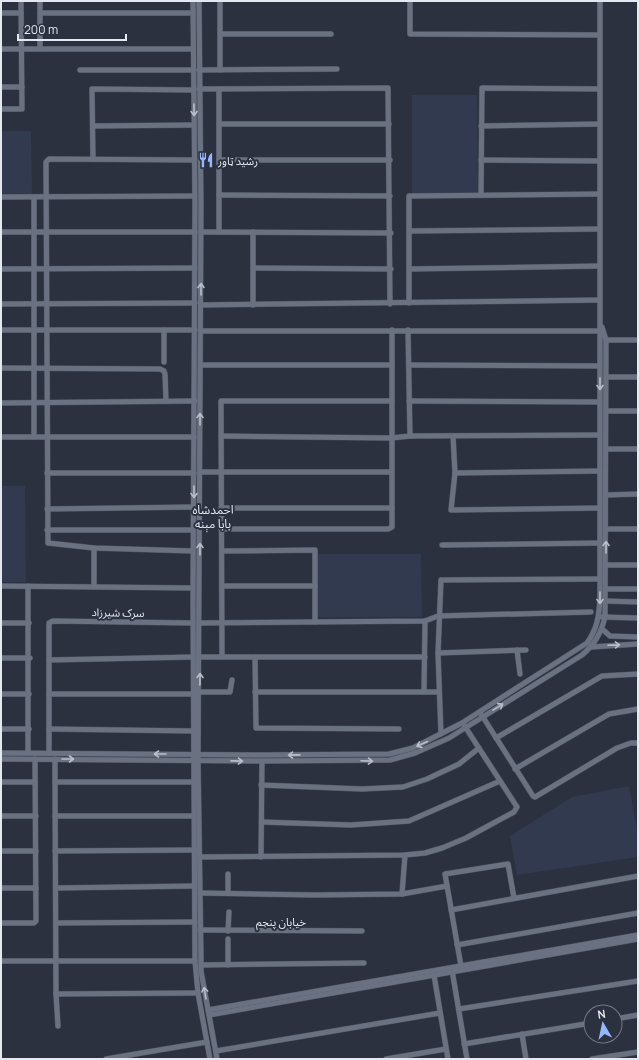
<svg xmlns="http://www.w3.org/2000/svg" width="639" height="1060" font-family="Manrope,'Noto Sans Arabic',sans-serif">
<rect width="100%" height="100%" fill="#2b313f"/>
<g fill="#313a4e">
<polygon points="412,95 477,95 478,193 412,194"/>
<polygon points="1,131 31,131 32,194 1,195"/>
<polygon points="1,486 25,486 26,582 1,582"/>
<polygon points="317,554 421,554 422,617 317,617"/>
<polygon points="629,786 638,835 638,857 517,875 510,836 572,797"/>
</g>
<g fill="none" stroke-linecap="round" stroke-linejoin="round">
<defs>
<g id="minor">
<polyline points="40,1 40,49"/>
<polyline points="193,1 195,205 193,600 195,961 198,993 210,1059"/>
<polyline points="199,1 201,205 198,760 201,957 201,971 217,1059"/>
<polyline points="220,1 220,70"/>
<polyline points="410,1 410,34 600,35"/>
<polyline points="1,13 21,13"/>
<polyline points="40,13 193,13"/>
<polyline points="220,34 331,34"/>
<polyline points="1,49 193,49"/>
<polyline points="80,70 194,70"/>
<polyline points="199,70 337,69"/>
<polyline points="1,87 22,87"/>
<polyline points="199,89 388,88 390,304"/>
<polyline points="219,89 219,232"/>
<polyline points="1,109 22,109 21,1"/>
<polyline points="219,124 389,124"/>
<polyline points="93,126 194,125"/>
<polyline points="481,126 600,124"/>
<polyline points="93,159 92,89 194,90"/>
<polyline points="219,160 390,160"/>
<polyline points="481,160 600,161"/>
<polyline points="219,195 390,196"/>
<polyline points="481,195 482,88 600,89"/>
<polyline points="1,197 195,196"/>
<polyline points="409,231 600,229"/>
<polyline points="1,232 195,232"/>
<polyline points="201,232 391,233"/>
<polyline points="253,232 253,305"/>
<polyline points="253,268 391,269"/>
<polyline points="1,269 195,268"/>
<polyline points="409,269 600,266"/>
<polyline points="409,303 409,196 600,194"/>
<polyline points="1,304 195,303"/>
<polyline points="201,305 600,300"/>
<polyline points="1,330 195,330"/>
<polyline points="164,330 164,362"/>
<polyline points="408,330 410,436"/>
<polyline points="201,331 602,331"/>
<polyline points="606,340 638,340"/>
<polyline points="201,365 392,365"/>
<polyline points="409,365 600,366"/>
<polyline points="1,368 160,369 164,371 165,374 166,401"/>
<polyline points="606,377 638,377"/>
<polyline points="409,401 600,402"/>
<polyline points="1,403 195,401"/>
<polyline points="606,411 638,411"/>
<polyline points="221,436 391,438 410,436 600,435"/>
<polyline points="453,436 455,473 451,510 600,508"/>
<polyline points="1,437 194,437"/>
<polyline points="34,437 34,197"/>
<polyline points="606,449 638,449"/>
<polyline points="200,472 392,472"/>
<polyline points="47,473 194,473"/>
<polyline points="455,473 600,471"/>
<polyline points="606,495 638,494"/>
<polyline points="221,508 392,508"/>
<polyline points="47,509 194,507"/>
<polyline points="221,529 388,529 392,527 392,330"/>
<polyline points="606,529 638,529"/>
<polyline points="47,530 193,530"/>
<polyline points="442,545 600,543"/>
<polyline points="94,548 94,587"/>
<polyline points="193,551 94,548 48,543 46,162 49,159 195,160"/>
<polyline points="222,551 315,550 315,622"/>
<polyline points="606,565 638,565"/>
<polyline points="1,586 193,588"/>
<polyline points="28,586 28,753"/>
<polyline points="222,586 315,586"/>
<polyline points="606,589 638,589"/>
<polyline points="606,601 638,602"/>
<polyline points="602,617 638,618"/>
<polyline points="1,623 29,623"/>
<polyline points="200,623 425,621 438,616 591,612"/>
<polyline points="602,629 610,636 638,637"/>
<polyline points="591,647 638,644"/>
<polyline points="517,650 520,674"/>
<polyline points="438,653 526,650"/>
<polyline points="200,657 425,657"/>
<polyline points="222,657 221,401 392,401"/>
<polyline points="255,657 256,728 399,729"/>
<polyline points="1,658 30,658"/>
<polyline points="49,660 193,657"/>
<polyline points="199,692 230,692 232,680"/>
<polyline points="255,692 438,692"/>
<polyline points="424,692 425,621"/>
<polyline points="1,694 29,694"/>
<polyline points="49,694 193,694"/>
<polyline points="481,714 533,796 535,797 617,748 631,743 638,743"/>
<polyline points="1,729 29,729"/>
<polyline points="49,729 194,731"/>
<polyline points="441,734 438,653 441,580 600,579"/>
<polyline points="496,738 602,676 638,674"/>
<path d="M1,753L262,755L389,754L413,748L462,723L587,643C597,629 599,617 600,599V1"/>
<polyline points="49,753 49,623 53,621 193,623"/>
<path d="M1,759L262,761L390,760L415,753L449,738L582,655C595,644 601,633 605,617L606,340L602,327"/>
<polyline points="55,759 55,782 193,782"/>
<polyline points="515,769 609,714 638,709"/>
<polyline points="1,782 35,782"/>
<polyline points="55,782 56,994 58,1026"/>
<polyline points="261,785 362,789 403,787 427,779 459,764 479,748"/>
<polyline points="1,816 36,816"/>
<polyline points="55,816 194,816"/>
<polyline points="262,822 351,825 409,821 500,781"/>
<polyline points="1,851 36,851"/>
<polyline points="55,851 195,850"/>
<polyline points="200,857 405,855 425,853 442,848 466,838 514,812 517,807 464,725"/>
<polyline points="261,857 262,761"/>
<polyline points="1,888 36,888"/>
<polyline points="56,888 195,886"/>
<polyline points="200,893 315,895 402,894 447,886"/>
<polyline points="228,893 228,874"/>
<polyline points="402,894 405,855"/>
<polyline points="451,910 638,876"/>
<polyline points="1,923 34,923 36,921 35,759"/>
<polyline points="56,923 195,922"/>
<polyline points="200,930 362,931"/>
<polyline points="228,931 229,912"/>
<polyline points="457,945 638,913"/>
<polyline points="1,961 195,961"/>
<polyline points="201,965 364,963"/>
<polyline points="228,965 228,939"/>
<polyline points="461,966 445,874 508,864 514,898"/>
<polyline points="452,970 467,1059"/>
<polyline points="434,975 448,1059"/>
<polyline points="56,994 198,993"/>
<polyline points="459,1009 638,981"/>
<polyline points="208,1010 638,935"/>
<polyline points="209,1015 638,939"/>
<polyline points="615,1019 638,1015"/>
<polyline points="522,1034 526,1059"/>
<polyline points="464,1044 591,1023"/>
<polyline points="216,1051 440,1013"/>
<polyline points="106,1059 207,1042"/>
<polyline points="386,1059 446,1049"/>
<polyline points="592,1059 638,1052"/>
</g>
</defs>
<use href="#minor" stroke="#494f5a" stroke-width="6"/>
<use href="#minor" stroke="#6a7282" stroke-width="5"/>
</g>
<defs><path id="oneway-shaft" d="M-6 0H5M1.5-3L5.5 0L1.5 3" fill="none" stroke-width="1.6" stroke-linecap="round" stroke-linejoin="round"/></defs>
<g stroke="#b9bfca">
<use href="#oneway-shaft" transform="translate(194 110) rotate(89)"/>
<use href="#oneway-shaft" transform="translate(201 289) rotate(-90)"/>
<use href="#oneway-shaft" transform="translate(600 384) rotate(90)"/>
<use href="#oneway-shaft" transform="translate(200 419) rotate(-90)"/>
<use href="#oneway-shaft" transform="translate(194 492) rotate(90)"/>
<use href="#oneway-shaft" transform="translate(606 547) rotate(-90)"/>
<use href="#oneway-shaft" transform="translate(200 549) rotate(-90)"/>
<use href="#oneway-shaft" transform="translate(600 598) rotate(90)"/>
<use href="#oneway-shaft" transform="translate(614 645) rotate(-2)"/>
<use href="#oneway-shaft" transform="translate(200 679) rotate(-89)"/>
<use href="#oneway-shaft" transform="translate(498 707) rotate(-32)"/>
<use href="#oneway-shaft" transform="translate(422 744) rotate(156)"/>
<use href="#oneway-shaft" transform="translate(160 754) rotate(-180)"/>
<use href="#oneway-shaft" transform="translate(294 755) rotate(179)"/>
<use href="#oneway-shaft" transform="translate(68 759)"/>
<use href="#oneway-shaft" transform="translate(237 761) rotate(1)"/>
<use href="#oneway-shaft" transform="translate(367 761) rotate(2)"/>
<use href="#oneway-shaft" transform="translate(205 993) rotate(-99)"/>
</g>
<defs>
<symbol id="restaurant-bare" viewBox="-9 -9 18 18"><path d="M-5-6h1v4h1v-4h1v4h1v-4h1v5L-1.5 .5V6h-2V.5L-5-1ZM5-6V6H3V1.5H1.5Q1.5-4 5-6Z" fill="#96b6fd" stroke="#2b313f" stroke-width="2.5" paint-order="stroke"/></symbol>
</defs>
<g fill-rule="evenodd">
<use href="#restaurant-bare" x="195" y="149" width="22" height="22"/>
</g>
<g text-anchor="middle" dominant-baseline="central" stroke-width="4" stroke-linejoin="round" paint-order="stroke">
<g font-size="11" fill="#e3e8f1" stroke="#2b313f" text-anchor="start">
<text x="218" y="160">رشید ټاور</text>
</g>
<g font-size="11" fill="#e3e8f1" stroke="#2b313f">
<text transform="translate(118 612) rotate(1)">سرک شیرزاد</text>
<text x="281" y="921">خیابان پنجم</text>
</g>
<g font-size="12" fill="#e3e8f1" stroke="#2b313f">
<text x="213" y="509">احمدشاه<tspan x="213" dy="14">بابا مېنه</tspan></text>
</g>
</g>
<rect width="639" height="1060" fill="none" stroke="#e3e8f1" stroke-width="4"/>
<g transform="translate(603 1024) rotate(351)"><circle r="19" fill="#2b313f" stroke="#757a86"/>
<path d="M0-3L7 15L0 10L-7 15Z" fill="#96b6fd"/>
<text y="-6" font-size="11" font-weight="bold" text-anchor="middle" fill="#e3e8f1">N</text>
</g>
<path d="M18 34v6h108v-6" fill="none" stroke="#e3e8f1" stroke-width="2"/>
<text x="24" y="34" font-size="12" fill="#e3e8f1" stroke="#2b313f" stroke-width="3" paint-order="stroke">200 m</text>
</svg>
